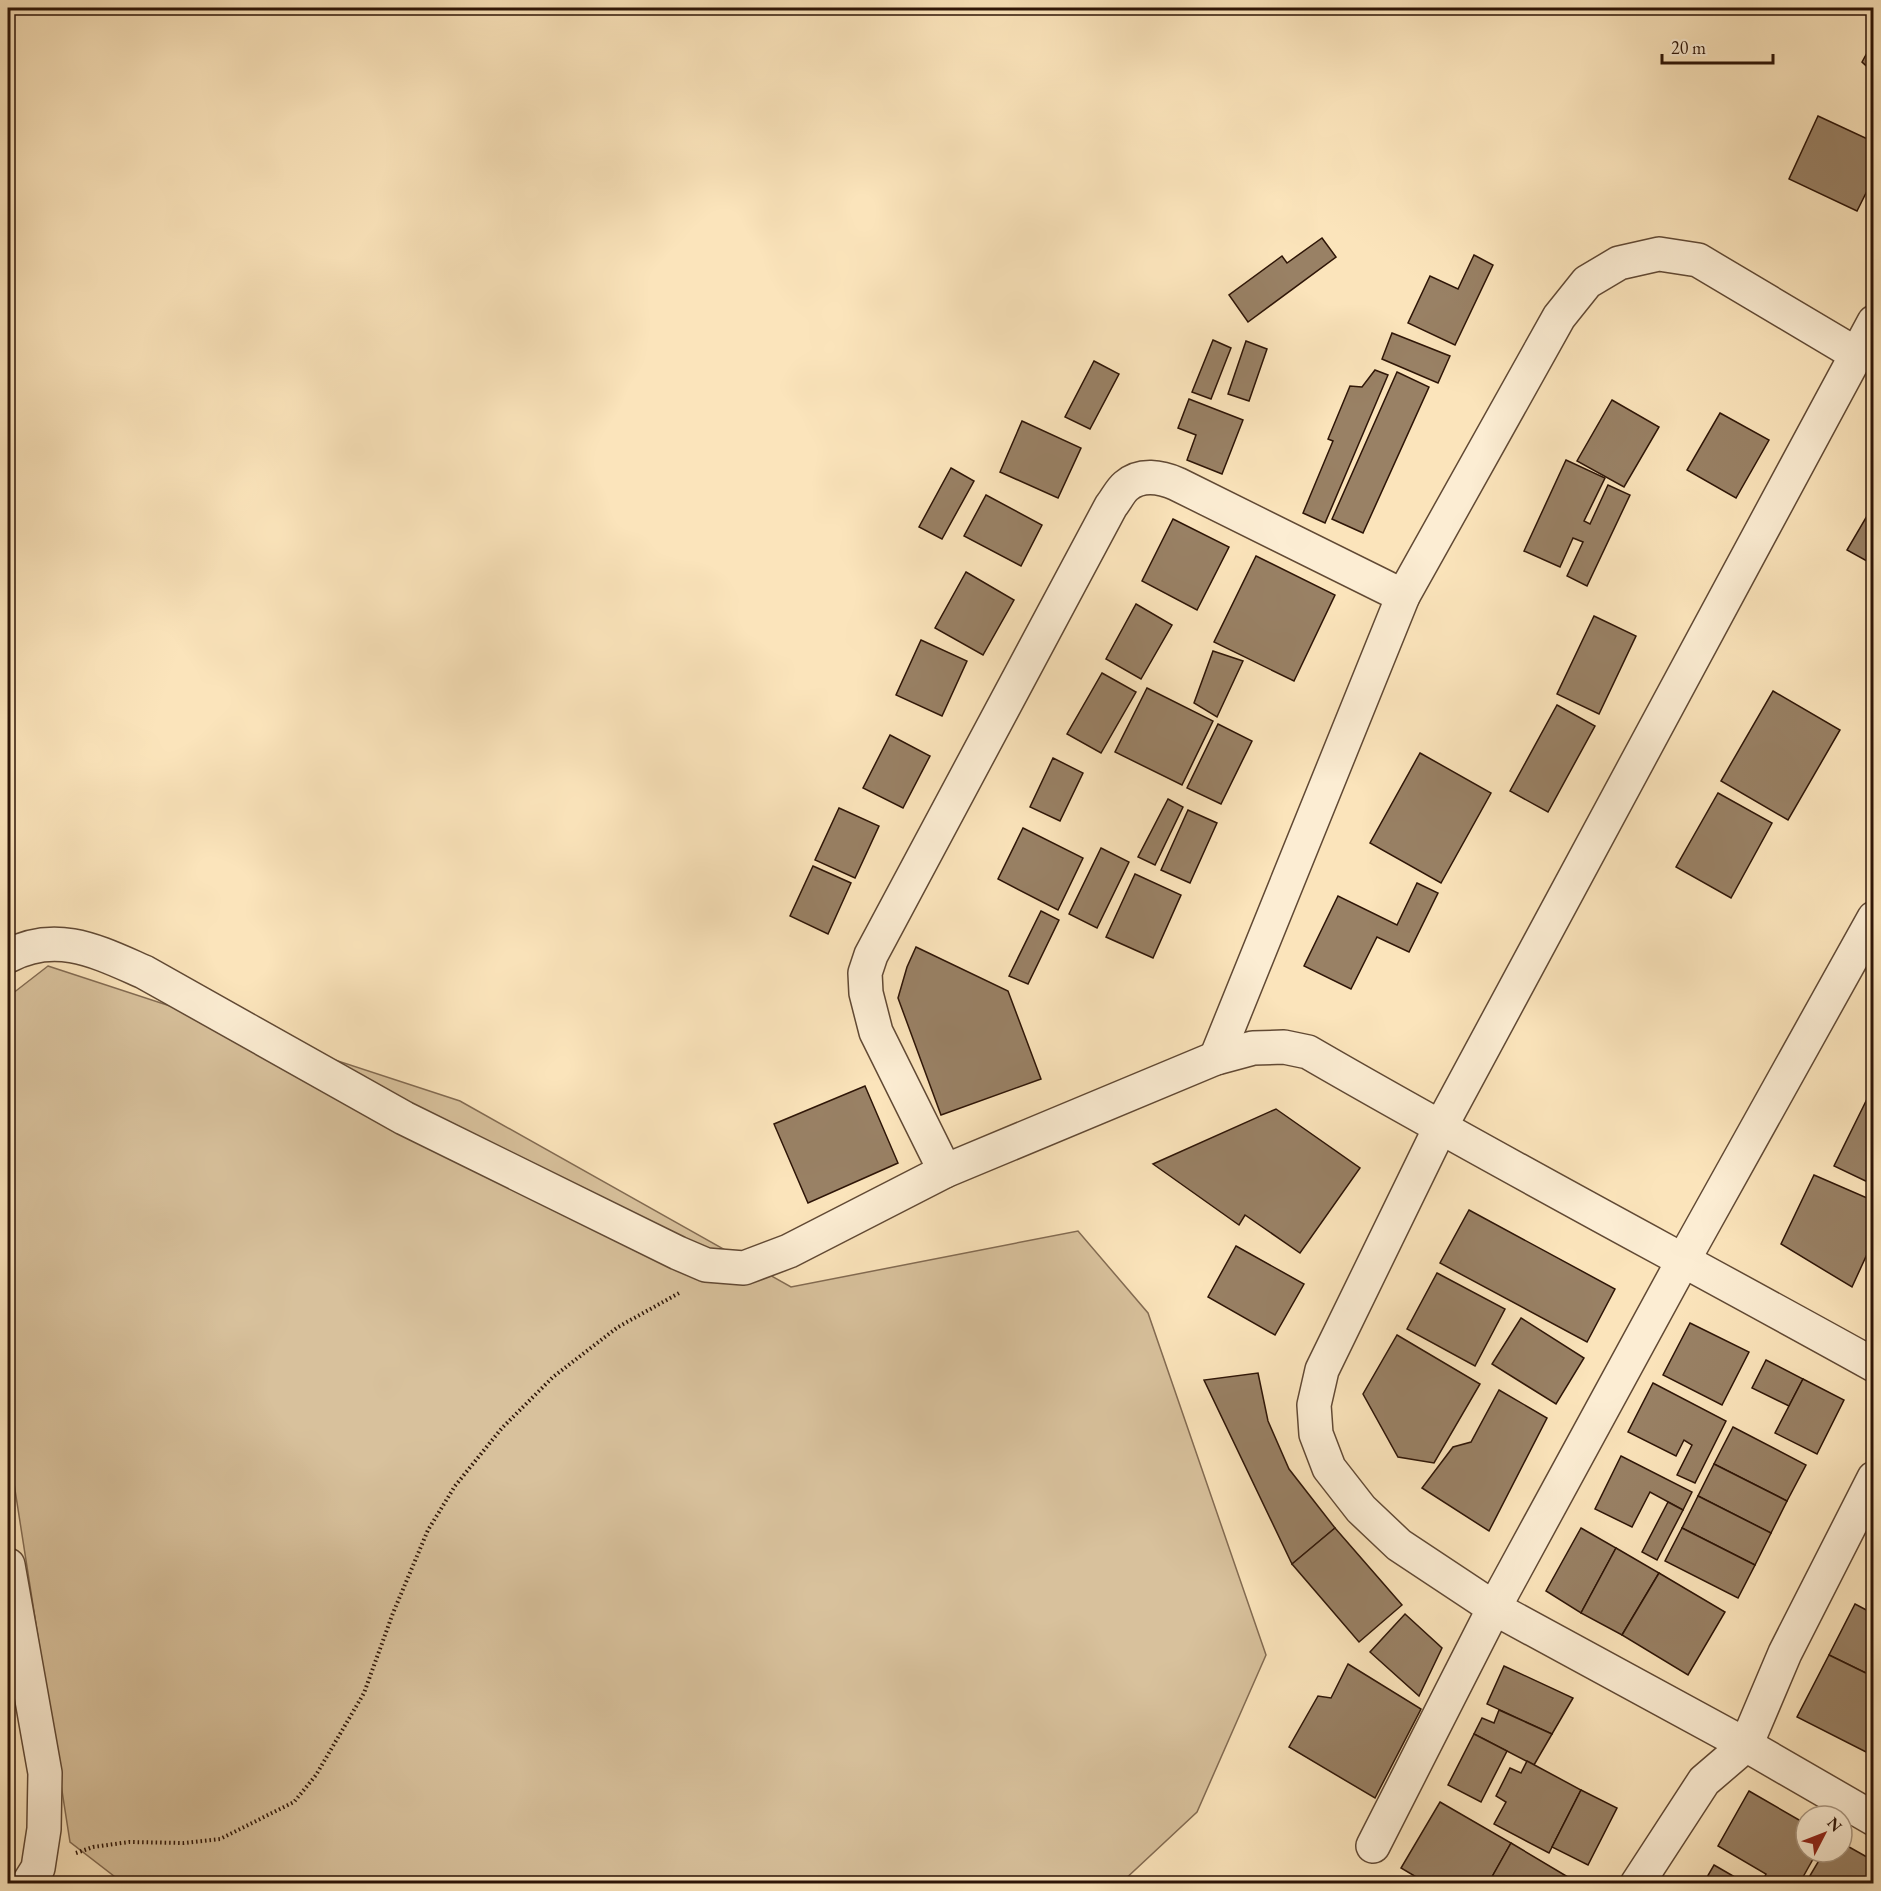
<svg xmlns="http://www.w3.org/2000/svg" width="1881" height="1891" font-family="'EB Garamond',serif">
<rect width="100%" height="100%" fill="#fbe4bb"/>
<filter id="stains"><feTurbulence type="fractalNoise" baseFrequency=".00333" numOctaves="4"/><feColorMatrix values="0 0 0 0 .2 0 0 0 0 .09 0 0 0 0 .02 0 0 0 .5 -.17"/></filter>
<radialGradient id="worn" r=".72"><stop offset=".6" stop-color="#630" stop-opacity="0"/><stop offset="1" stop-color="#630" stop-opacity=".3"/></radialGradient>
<polygon fill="#d8c19c" stroke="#836b52" stroke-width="1.5" points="48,966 460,1101 791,1287 1078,1231 1148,1313 1266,1655 1197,1812 1121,1883 123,1883 70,1842 8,1445 8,997"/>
<g fill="#998165" stroke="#2e1507" stroke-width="1.5">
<polygon points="1874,40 1874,73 1862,62"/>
<polygon points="1818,116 1874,142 1874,177 1857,211 1789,179"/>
<polygon points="1322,238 1336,257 1248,322 1229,295 1282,256 1287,263"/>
<polygon points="1474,255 1493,265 1455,345 1408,323 1430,276 1458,289"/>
<polygon points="1392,333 1450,356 1438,383 1382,359"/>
<polygon points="1213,340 1231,348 1211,399 1192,392"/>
<polygon points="1246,341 1267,349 1249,401 1228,394"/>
<polygon points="1094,361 1119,374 1090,429 1065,417"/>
<polygon points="1375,370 1388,375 1325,523 1303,513 1333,441 1328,439 1350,386 1362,387"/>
<polygon points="1397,372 1429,387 1363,533 1332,519"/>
<polygon points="1189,399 1243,420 1222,474 1187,460 1196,435 1178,428"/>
<polygon points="1612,400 1659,427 1624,487 1577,461"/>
<polygon points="1720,413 1769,440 1736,498 1687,470"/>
<polygon points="1022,421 1081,448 1058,498 1000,472"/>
<polygon points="1566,460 1605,478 1584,521 1590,524 1608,485 1630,495 1587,586 1567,576 1583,542 1573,538 1560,567 1524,551"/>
<polygon points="951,468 974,481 942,539 919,527"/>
<polygon points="986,495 1042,525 1021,566 964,536"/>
<polygon points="1874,504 1874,565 1847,550"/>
<polygon points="1173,519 1229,547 1197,610 1142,581"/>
<polygon points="1256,556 1335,595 1294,681 1214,642"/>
<polygon points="966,572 1014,600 983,655 935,628"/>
<polygon points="1136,604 1172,625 1141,679 1106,659"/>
<polygon points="1594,616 1636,636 1599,714 1557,694"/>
<polygon points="921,640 967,661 942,716 896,695"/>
<polygon points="1213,651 1243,661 1217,717 1194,703"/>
<polygon points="1102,673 1136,692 1101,753 1067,734"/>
<polygon points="1147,688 1213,721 1182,785 1115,752"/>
<polygon points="1773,691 1840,730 1788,820 1721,781"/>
<polygon points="1557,705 1595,726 1548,812 1510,791"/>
<polygon points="1218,724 1252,741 1221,804 1187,788"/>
<polygon points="890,735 930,756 903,808 863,788"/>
<polygon points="1420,753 1491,793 1441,883 1370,843"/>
<polygon points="1053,758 1083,773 1060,821 1030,807"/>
<polygon points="1718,793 1772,823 1731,898 1676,867"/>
<polygon points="1168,799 1183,807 1155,865 1138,857"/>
<polygon points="839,808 879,826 855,878 815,860"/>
<polygon points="1188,810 1217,823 1190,883 1161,870"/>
<polygon points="1023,828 1083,858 1058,910 998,879"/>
<polygon points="1101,848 1129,862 1097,928 1069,914"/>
<polygon points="813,866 851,883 828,934 790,916"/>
<polygon points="1135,874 1181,895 1153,958 1106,937"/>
<polygon points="1417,883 1438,893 1409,952 1377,937 1351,989 1304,966 1338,896 1397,925"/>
<polygon points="1041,911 1059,920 1028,984 1009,976"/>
<polygon points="916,947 1008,991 1041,1079 941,1115 898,998 907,967"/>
<polygon points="865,1086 898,1163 808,1203 774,1124"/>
<polygon points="1870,1093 1874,1095 1874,1185 1834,1166"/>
<polygon points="1276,1109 1360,1168 1300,1253 1245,1215 1239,1225 1153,1164"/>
<polygon points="1814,1175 1874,1201 1874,1239 1852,1287 1781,1244"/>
<polygon points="1469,1210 1615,1289 1587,1342 1440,1263"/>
<polygon points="1236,1246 1304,1284 1275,1335 1208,1297"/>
<polygon points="1437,1273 1505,1309 1475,1366 1407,1329"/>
<polygon points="1521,1318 1584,1358 1556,1404 1492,1364"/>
<polygon points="1690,1323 1749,1352 1722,1405 1663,1375"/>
<polygon points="1397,1335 1480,1384 1434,1463 1398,1457 1363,1394"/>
<polygon points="1766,1360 1803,1379 1789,1406 1752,1388"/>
<polygon points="1258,1373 1268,1421 1289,1469 1335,1528 1292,1564 1204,1380"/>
<polygon points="1803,1379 1844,1400 1817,1454 1775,1433"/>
<polygon points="1653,1383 1726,1421 1695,1483 1677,1475 1692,1445 1684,1440 1676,1456 1628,1432"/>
<polygon points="1499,1390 1547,1418 1489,1531 1422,1488 1453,1447 1471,1442"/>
<polygon points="1733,1427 1806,1465 1787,1501 1714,1464"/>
<polygon points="1621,1456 1692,1492 1683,1510 1650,1492 1632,1527 1595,1509"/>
<polygon points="1714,1464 1787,1501 1771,1533 1698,1496"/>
<polygon points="1698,1496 1771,1533 1755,1565 1682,1528"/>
<polygon points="1668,1502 1683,1510 1657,1560 1642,1552"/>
<polygon points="1335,1528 1402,1605 1359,1642 1292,1564"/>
<polygon points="1581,1528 1616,1548 1581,1613 1546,1591"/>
<polygon points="1682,1528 1755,1565 1738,1598 1665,1561"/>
<polygon points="1616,1548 1659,1573 1622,1635 1581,1613"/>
<polygon points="1659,1573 1725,1612 1688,1675 1622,1635"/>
<polygon points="1855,1604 1874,1614 1874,1677 1829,1655"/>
<polygon points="1405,1614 1442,1648 1419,1696 1370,1652"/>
<polygon points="1829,1655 1874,1677 1874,1752 1872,1755 1797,1717"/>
<polygon points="1348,1664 1421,1709 1375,1798 1289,1747 1318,1696 1331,1698"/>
<polygon points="1504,1666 1573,1698 1552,1734 1487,1704"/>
<polygon points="1499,1710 1552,1734 1534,1765 1474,1734 1482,1718 1494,1723"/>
<polygon points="1474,1734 1507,1751 1481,1802 1448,1785"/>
<polygon points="1527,1761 1581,1790 1549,1853 1494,1824 1506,1802 1496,1796 1510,1768 1521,1773"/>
<polygon points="1581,1790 1617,1808 1588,1865 1552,1847"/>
<polygon points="1749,1791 1806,1824 1806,1852 1817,1852 1799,1884 1761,1884 1766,1874 1718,1846"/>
<polygon points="1440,1802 1511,1843 1488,1884 1428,1884 1401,1868"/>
<polygon points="1511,1843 1578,1883 1578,1884 1488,1884"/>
<polygon points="1842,1843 1874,1861 1874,1884 1805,1884 1824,1852 1842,1852"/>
<polygon points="1714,1865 1747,1884 1703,1884"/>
</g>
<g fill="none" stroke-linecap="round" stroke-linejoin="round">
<defs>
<g id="street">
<polyline points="1874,322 1440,1128 1322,1370 1314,1405 1316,1434 1329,1468 1361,1509 1399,1545 1494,1608 1746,1745 1874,1819"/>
<path d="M8,956C57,930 98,952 144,972L404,1118L678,1253L706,1265L744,1268L789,1251L945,1171L1216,1058L1253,1048L1284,1047L1308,1052C1494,1160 1685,1260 1874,1365"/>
<polyline points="1216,1058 1403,596 1559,317 1587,282 1619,263 1659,254 1698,260 1856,354"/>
<path d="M945,1171L876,1032L866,993L865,973L871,955L1111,506C1116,500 1120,491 1126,486C1141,473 1161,477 1177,484L1403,596"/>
<polyline points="8,1565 45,1773 44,1829 38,1868 28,1884"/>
<polyline points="1373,1846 1494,1608 1684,1259 1874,918"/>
<polyline points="1637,1884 1704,1781 1746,1745 1785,1653 1874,1478"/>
</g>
</defs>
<use href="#street" stroke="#614934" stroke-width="36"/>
<polyline stroke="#2e1507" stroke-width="4" stroke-dasharray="1.5 3" stroke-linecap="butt" points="76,1853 93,1847 129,1842 184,1843 220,1839 294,1802 316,1775 364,1693 393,1613 428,1530 455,1486 502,1428 553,1377 618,1327 681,1292"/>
<use href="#street" stroke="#fcedd3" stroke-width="33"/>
</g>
<rect width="1881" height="1891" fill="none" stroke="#fbe4bb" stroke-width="30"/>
<rect x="9" y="9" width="1863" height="1873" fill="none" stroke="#2e1507" stroke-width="3"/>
<rect x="15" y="15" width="1851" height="1861" fill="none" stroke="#2e1507" stroke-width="1.5"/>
<g transform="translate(1824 1834) rotate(48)"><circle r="28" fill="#fcedd3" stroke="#aa9781" stroke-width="1.5"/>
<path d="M0-4.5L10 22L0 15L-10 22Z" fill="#8f2418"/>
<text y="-9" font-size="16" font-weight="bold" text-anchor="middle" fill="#2e1507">N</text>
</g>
<path d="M1662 54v9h111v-9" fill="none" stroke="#2e1507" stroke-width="3"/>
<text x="1671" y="54" font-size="18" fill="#2e1507" stroke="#fcedd3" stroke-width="4.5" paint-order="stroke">20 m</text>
<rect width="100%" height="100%" filter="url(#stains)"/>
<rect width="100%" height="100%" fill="url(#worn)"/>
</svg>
